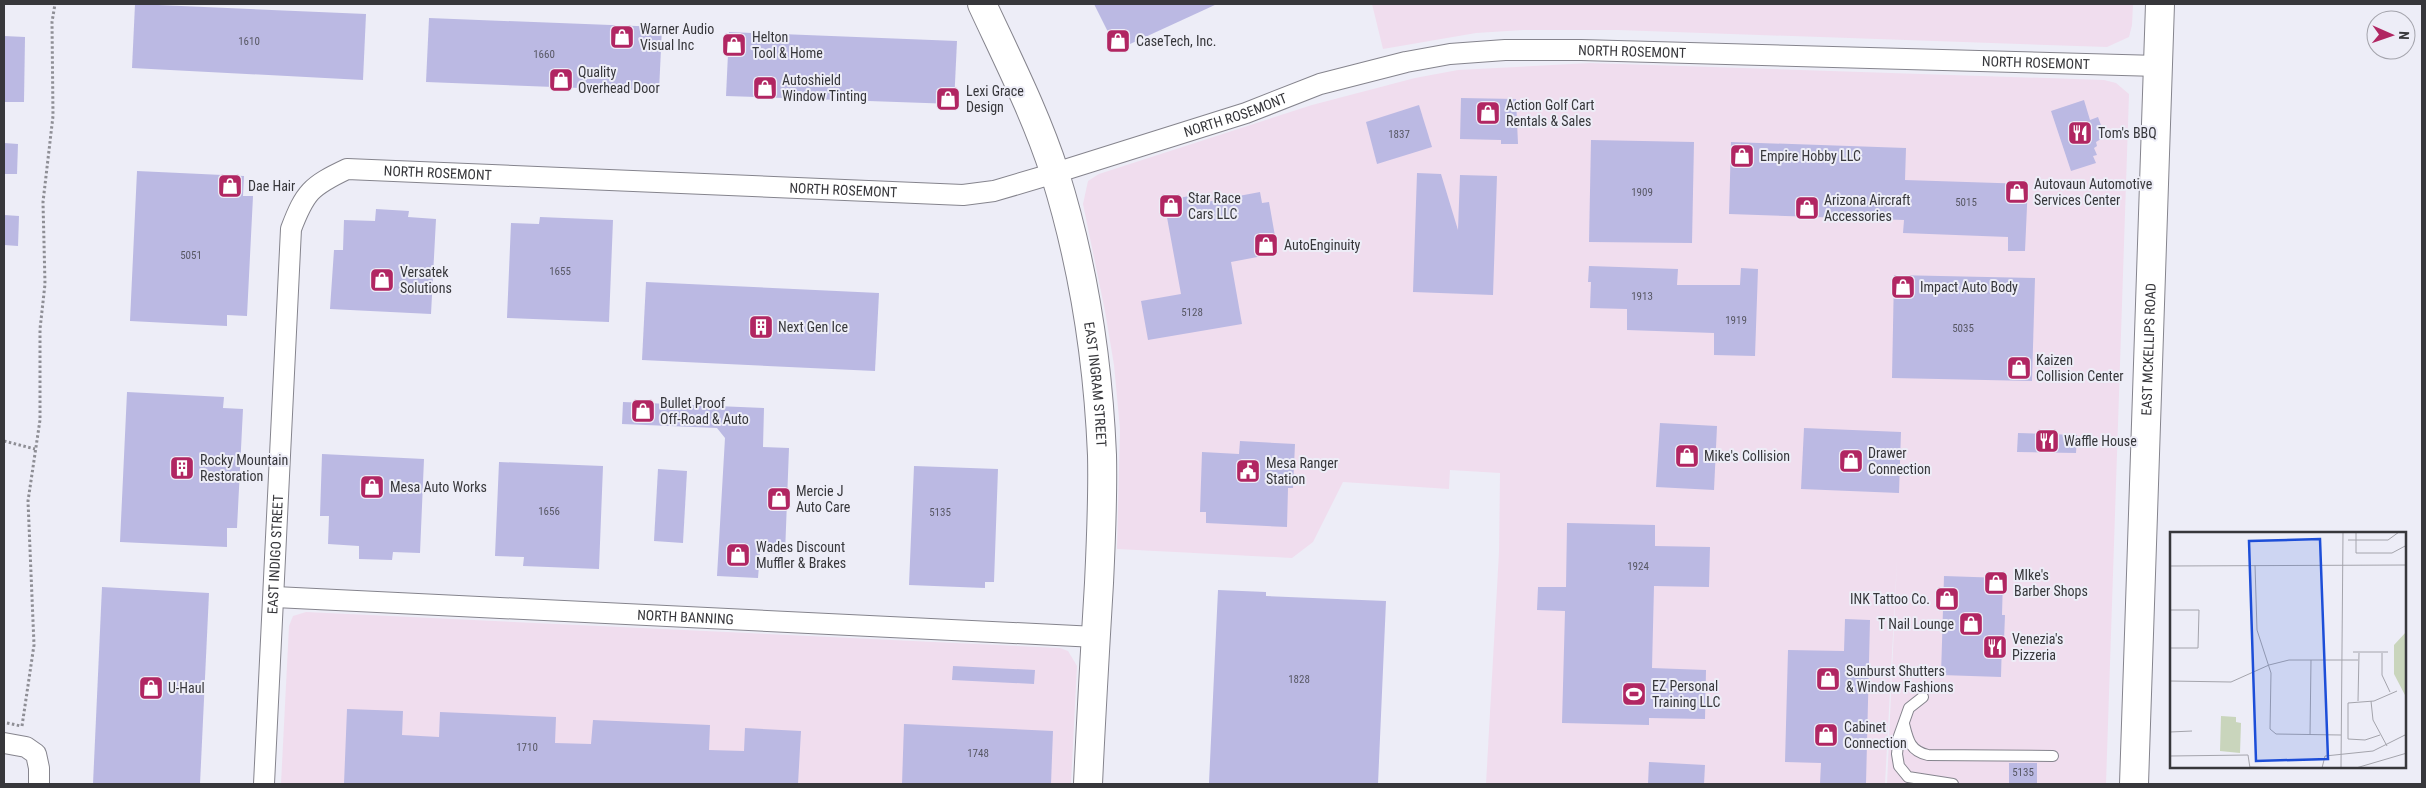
<svg xmlns="http://www.w3.org/2000/svg" width="2426" height="788" font-family="'Roboto Condensed',sans-serif">
<rect width="100%" height="100%" fill="#ededf7"/>
<g fill="#f0ddee">
<polygon points="1372,4 2133,4 2132,25 2129,37 2107,47 1618,30 1523,30 1476,33 1383,49"/>
<polygon points="1590,63 2104,80 2116,83 2129,94 2106,784 1887,784 1897,560 1885,784 1486,784 1499,552 1500,473 1450,470 1449,489 1343,482 1313,542 1292,558 1117,549 1120,429 1114,365 1105,311 1083,204 1088,181 1099,174 1312,105 1415,78 1458,70"/>
<polygon points="306,612 1060,648 1068,651 1077,666 1071,784 281,784 289,626 293,616"/>
</g>
<g fill="#bbb9e3">
<polygon points="135,4 366,14 363,80 132,68"/>
<polygon points="1094,4 1217,4 1117,50"/>
<polygon points="429,18 662,27 659,91 426,82"/>
<polygon points="729,32 957,41 954,104 726,96"/>
<polygon points="4,36 25,37 24,102 4,102"/>
<polygon points="1461,98 1516,99 1518,144 1501,144 1501,140 1460,139"/>
<polygon points="2084,100 2090,120 2098,117 2102,128 2101,139 2096,142 2097,146 2094,148 2097,155 2093,156 2096,163 2071,171 2051,111"/>
<polygon points="1419,105 1432,147 1377,164 1366,122"/>
<polygon points="1591,140 1694,142 1692,243 1589,242"/>
<polygon points="1731,142 1906,148 1905,180 2028,184 2025,251 2008,251 2008,237 1903,233 1904,220 1729,214"/>
<polygon points="4,143 18,144 17,174 4,174"/>
<polygon points="137,171 244,176 243,196 253,196 247,316 227,315 227,326 130,321"/>
<polygon points="1417,173 1441,174 1458,230 1460,175 1497,176 1493,295 1413,292"/>
<polygon points="1260,192 1262,203 1269,202 1278,253 1231,262 1242,324 1148,340 1141,301 1181,294 1164,201 1194,195 1196,204"/>
<polygon points="376,209 409,211 408,217 436,219 431,314 330,309 334,250 343,250 344,220 375,221"/>
<polygon points="4,215 19,216 18,246 4,245"/>
<polygon points="540,217 613,220 609,322 507,318 511,223 539,224"/>
<polygon points="1589,266 1678,269 1677,285 1740,285 1741,268 1758,269 1755,356 1714,355 1714,333 1627,330 1627,309 1590,308 1591,282 1588,282"/>
<polygon points="1894,275 2035,278 2032,381 1892,378"/>
<polygon points="646,282 879,293 875,371 642,360"/>
<polygon points="127,392 224,397 223,408 243,409 237,528 227,528 227,547 120,542"/>
<polygon points="623,402 764,408 763,447 789,448 785,554 760,553 758,578 717,576 725,438 717,428 622,424"/>
<polygon points="1660,423 1717,426 1714,490 1656,487"/>
<polygon points="1804,428 1901,432 1899,493 1801,489"/>
<polygon points="2018,433 2077,435 2076,453 2017,452"/>
<polygon points="1240,441 1295,444 1293,488 1288,488 1287,527 1206,523 1206,512 1200,512 1202,452 1239,454"/>
<polygon points="322,454 424,459 420,553 393,552 392,560 359,559 359,546 328,544 329,516 320,516"/>
<polygon points="499,462 603,466 599,569 523,566 524,557 495,556"/>
<polygon points="914,466 998,469 994,582 985,582 985,588 909,585"/>
<polygon points="658,469 687,471 683,543 654,541"/>
<polygon points="1567,523 1655,525 1655,546 1710,547 1709,587 1654,586 1652,668 1706,670 1705,719 1649,718 1649,725 1562,723 1565,611 1537,610 1538,587 1566,587"/>
<polygon points="1944,576 2003,578 2002,615 2005,615 2004,641 2002,641 2001,677 1941,675"/>
<polygon points="102,587 209,593 200,784 93,784"/>
<polygon points="1218,590 1266,592 1266,596 1386,601 1378,784 1209,783"/>
<polygon points="1845,619 1870,620 1866,784 1820,784 1821,763 1785,762 1788,650 1844,651"/>
<polygon points="953,666 1035,670 1034,684 952,680"/>
<polygon points="347,709 403,711 402,735 439,737 440,712 556,717 555,743 591,744 593,720 710,725 709,750 744,751 745,728 801,731 798,784 344,784"/>
<polygon points="904,724 1053,731 1051,784 902,784"/>
<polygon points="1649,762 1705,765 1704,784 1648,784"/>
<polygon points="2009,763 2037,763 2037,784 2009,783"/>
</g>
<g fill="none" stroke-linecap="round" stroke-linejoin="round">
<defs>
<g id="lane">
<polyline points="1923,697 1909,708 1899,736 1897,754 1899,766 1908,777 1953,784"/>
<path d="M1904,724C1908,740 1910,751 1928,755L2053,756"/>
</g>
<g id="street">
<path id="s1" d="M275,597L1096,637"/>
<polyline points="4,743 26,747 36,754 39,768 39,784"/>
<path id="s2" d="M264,784L291,229C305,192 311,186 347,169L963,195L994,191L1055,173L1246,113L1320,84L1406,62L1450,54L1505,50H1581L2158,66"/>
</g>
<g id="secondary">
<path id="s3" d="M982,4C1008,60 1036,115 1055,174C1083,264 1098,360 1102,455C1103,497 1101,541 1099,583C1095,650 1091,717 1088,784"/>
</g>
<g id="primary">
<path id="s4" d="M2134,784L2160,4"/>
</g>
</defs>
<use href="#lane" stroke="#85848d" stroke-width="12"/>
<use href="#street" stroke="#85848d" stroke-width="22"/>
<use href="#secondary" stroke="#85848d" stroke-width="30"/>
<use href="#primary" stroke="#85848d" stroke-width="30"/>
<g stroke="#8e8e95" stroke-width="3" stroke-dasharray="2.5 2.5" stroke-linecap="butt">
<polyline points="4,441 35,449"/>
<polyline points="7,723 21,726"/>
<polyline points="22,726 34,645 28,501 40,420 40,329 45,284 43,202 53,116 52,22 55,4"/>
</g>
<use href="#lane" stroke="#fff" stroke-width="10"/>
<use href="#street" stroke="#fff" stroke-width="20"/>
<use href="#secondary" stroke="#fff" stroke-width="28"/>
<use href="#primary" stroke="#fff" stroke-width="28"/>
</g>
<defs>
<symbol id="shop-square" viewBox="-11 -11 22 22"><rect x="-9" y="-9" width="18" height="18" rx="4" fill="#b12662" stroke="#ededf7"/><path d="M-5-2.5h2.3a2.7 3.5 0 0 1 5.4 0H5L5.5 6h-11ZM-1.5-2.5h3a1.5 2.3 0 0 0-3 0Z" fill="#fff"/></symbol>
<symbol id="restaurant-square" viewBox="-11 -11 22 22"><rect x="-9" y="-9" width="18" height="18" rx="4" fill="#b12662" stroke="#ededf7"/><path d="M-5-6h1v4h1v-4h1v4h1v-4h1v5L-1.5 .5V6h-2V.5L-5-1ZM5-6V6H3V1.5H1.5Q1.5-4 5-6Z" fill="#fff"/></symbol>
<symbol id="building-square" viewBox="-11 -11 22 22"><rect x="-9" y="-9" width="18" height="18" rx="4" fill="#b12662" stroke="#ededf7"/><path d="M-4-6H4V6H1V3H-1V6H-4ZM-2.5-4.3h1.7v1.8h-1.7ZM.8-4.3h1.7v1.8H.8ZM-2.5-1h1.7V.8h-1.7ZM.8-1h1.7V.8H.8Z" fill="#fff"/></symbol>
<symbol id="civic-square" viewBox="-11 -11 22 22"><rect x="-9" y="-9" width="18" height="18" rx="4" fill="#b12662" stroke="#ededf7"/><path d="M-.6-6.5H3V-4.5H.6V-3L4-1V1h2V6H-6V1h2V-1L-.6-3ZM-1.2 2.5V6h2.4V2.5Z" fill="#fff"/></symbol>
<symbol id="stadium-square" viewBox="-11 -11 22 22"><rect x="-9" y="-9" width="18" height="18" rx="4" fill="#b12662" stroke="#ededf7"/><path d="M0-5a6.5 5 0 1 0 0 10a6.5 5 0 1 0 0-10ZM-3.5-1.8h7v3.6h-7Z" fill="#fff"/></symbol>
</defs>
<g fill-rule="evenodd">
<use href="#shop-square" x="608" y="23" width="28" height="28"/>
<use href="#shop-square" x="1104" y="27" width="28" height="28"/>
<use href="#shop-square" x="720" y="31" width="28" height="28"/>
<use href="#shop-square" x="547" y="66" width="28" height="28"/>
<use href="#shop-square" x="751" y="74" width="28" height="28"/>
<use href="#shop-square" x="934" y="85" width="28" height="28"/>
<use href="#shop-square" x="1474" y="99" width="28" height="28"/>
<use href="#restaurant-square" x="2066" y="119" width="28" height="28"/>
<use href="#shop-square" x="1728" y="142" width="28" height="28"/>
<use href="#shop-square" x="216" y="172" width="28" height="28"/>
<use href="#shop-square" x="2003" y="178" width="28" height="28"/>
<use href="#shop-square" x="1157" y="192" width="28" height="28"/>
<use href="#shop-square" x="1793" y="194" width="28" height="28"/>
<use href="#shop-square" x="1252" y="231" width="28" height="28"/>
<use href="#shop-square" x="368" y="266" width="28" height="28"/>
<use href="#shop-square" x="1889" y="273" width="28" height="28"/>
<use href="#building-square" x="747" y="313" width="28" height="28"/>
<use href="#shop-square" x="2005" y="354" width="28" height="28"/>
<use href="#shop-square" x="629" y="397" width="28" height="28"/>
<use href="#restaurant-square" x="2033" y="427" width="28" height="28"/>
<use href="#shop-square" x="1673" y="442" width="28" height="28"/>
<use href="#shop-square" x="1837" y="447" width="28" height="28"/>
<use href="#building-square" x="168" y="454" width="28" height="28"/>
<use href="#civic-square" x="1234" y="457" width="28" height="28"/>
<use href="#shop-square" x="358" y="473" width="28" height="28"/>
<use href="#shop-square" x="765" y="485" width="28" height="28"/>
<use href="#shop-square" x="724" y="541" width="28" height="28"/>
<use href="#shop-square" x="1982" y="569" width="28" height="28"/>
<use href="#shop-square" x="1933" y="585" width="28" height="28"/>
<use href="#shop-square" x="1957" y="610" width="28" height="28"/>
<use href="#restaurant-square" x="1981" y="633" width="28" height="28"/>
<use href="#shop-square" x="1814" y="665" width="28" height="28"/>
<use href="#shop-square" x="137" y="674" width="28" height="28"/>
<use href="#stadium-square" x="1620" y="680" width="28" height="28"/>
<use href="#shop-square" x="1812" y="721" width="28" height="28"/>
</g>
<g text-anchor="middle" dominant-baseline="central" stroke-width="4" stroke-linejoin="round" paint-order="stroke">
<g font-size="11" fill="#585865">
<text x="249" y="41">1610</text>
<text x="544" y="54">1660</text>
<text x="1399" y="134">1837</text>
<text x="1642" y="192">1909</text>
<text x="1966" y="202">5015</text>
<text x="191" y="255">5051</text>
<text x="560" y="271">1655</text>
<text x="1642" y="296">1913</text>
<text x="1192" y="312">5128</text>
<text x="1736" y="320">1919</text>
<text x="1963" y="328">5035</text>
<text x="549" y="511">1656</text>
<text x="940" y="512">5135</text>
<text x="1638" y="566">1924</text>
<text x="1299" y="679">1828</text>
<text x="527" y="747">1710</text>
<text x="978" y="753">1748</text>
<text x="2023" y="772">5135</text>
</g>
<g font-size="14" fill="#37373b" stroke="#ededf7" text-anchor="start">
<text x="640" y="29">Warner Audio<tspan x="640" dy="16">Visual Inc</tspan></text>
<text x="752" y="37">Helton<tspan x="752" dy="16">Tool &amp; Home</tspan></text>
<text x="1136" y="41">CaseTech, Inc.</text>
<text x="578" y="72">Quality<tspan x="578" dy="16">Overhead Door</tspan></text>
<text x="782" y="80">Autoshield<tspan x="782" dy="16">Window Tinting</tspan></text>
<text x="966" y="91">Lexi Grace<tspan x="966" dy="16">Design</tspan></text>
<text x="1506" y="105">Action Golf Cart<tspan x="1506" dy="16">Rentals &amp; Sales</tspan></text>
<text x="2098" y="133">Tom's BBQ</text>
<text x="1760" y="156">Empire Hobby LLC</text>
<text x="2034" y="184">Autovaun Automotive<tspan x="2034" dy="16">Services Center</tspan></text>
<text x="248" y="186">Dae Hair</text>
<text x="1188" y="198">Star Race<tspan x="1188" dy="16">Cars LLC</tspan></text>
<text x="1824" y="200">Arizona Aircraft<tspan x="1824" dy="16">Accessories</tspan></text>
<text x="1284" y="245">AutoEnginuity</text>
<text x="400" y="272">Versatek<tspan x="400" dy="16">Solutions</tspan></text>
<text x="1920" y="287">Impact Auto Body</text>
<text x="778" y="327">Next Gen Ice</text>
<text x="2036" y="360">Kaizen<tspan x="2036" dy="16">Collision Center</tspan></text>
<text x="660" y="403">Bullet Proof<tspan x="660" dy="16">Off-Road &amp; Auto</tspan></text>
<text x="2064" y="441">Waffle House</text>
<text x="1868" y="453">Drawer<tspan x="1868" dy="16">Connection</tspan></text>
<text x="1704" y="456">Mike's Collision</text>
<text x="200" y="460">Rocky Mountain<tspan x="200" dy="16">Restoration</tspan></text>
<text x="1266" y="463">Mesa Ranger<tspan x="1266" dy="16">Station</tspan></text>
<text x="390" y="487">Mesa Auto Works</text>
<text x="796" y="491">Mercie J<tspan x="796" dy="16">Auto Care</tspan></text>
<text x="756" y="547">Wades Discount<tspan x="756" dy="16">Muffler &amp; Brakes</tspan></text>
<text x="2014" y="575">MIke's<tspan x="2014" dy="16">Barber Shops</tspan></text>
<text x="1930" y="599" text-anchor="end">INK Tattoo Co.</text>
<text x="1954" y="624" text-anchor="end">T Nail Lounge</text>
<text x="2012" y="639">Venezia's<tspan x="2012" dy="16">Pizzeria</tspan></text>
<text x="1846" y="671">Sunburst Shutters<tspan x="1846" dy="16">&amp; Window Fashions</tspan></text>
<text x="1652" y="686">EZ Personal<tspan x="1652" dy="16">Training LLC</tspan></text>
<text x="168" y="688">U-Haul</text>
<text x="1844" y="727">Cabinet<tspan x="1844" dy="16">Connection</tspan></text>
</g>
<g font-size="14" fill="#37373b" stroke="#ededf7">
<text stroke="none"><textPath href="#s2" startOffset="1948">NORTH ROSEMONT</textPath></text>
<text stroke="none"><textPath href="#s2" startOffset="2352">NORTH ROSEMONT</textPath></text>
<text stroke="none"><textPath href="#s2" startOffset="1542">NORTH ROSEMONT</textPath></text>
<text stroke="none"><textPath href="#s2" startOffset="732">NORTH ROSEMONT</textPath></text>
<text stroke="none"><textPath href="#s2" startOffset="1138">NORTH ROSEMONT</textPath></text>
<text stroke="none"><textPath href="#s4" startOffset="435">EAST MCKELLIPS ROAD</textPath></text>
<text stroke="none"><textPath href="#s3" startOffset="400">EAST INGRAM STREET</textPath></text>
<text stroke="none"><textPath href="#s2" startOffset="230">EAST INDIGO STREET</textPath></text>
<text stroke="none"><textPath href="#s1" startOffset="411">NORTH BANNING</textPath></text>
</g>
</g>
<g transform="translate(2170 532)">
<rect width="236" height="236" fill="#ededf7"/>
<path d="M236,100V165L224,142V113ZM51,184L66,185V190L71,191L70,221L50,219Z" fill="#c9d5bc"/>
<path fill="none" stroke="#a4a4ac" stroke-width="1" d="M186,0V21H222L237,13M178,8H218L229,0M85,33L87,98L101,141L100,197L106,202L171,203M0,34L237,33M0,78H29L28,116H0M183,120H218M212,121V143L220,160M0,149L61,150L99,133L119,128H188M188,169L189,121M201,169L203,188L217,214M0,200L22,199M140,203L141,128M210,203L195,208L178,207V171L204,169L227,159M0,224L78,223L80,236M80,235L124,236M152,236L155,224L203,219L237,202M171,236L173,0M186,236L237,221"/>
<path fill="#1d4ed8" fill-opacity="0.15" stroke="#1d4ed8" stroke-width="2.5" d="M150,7L158,227L86,229L79,9Z"/>
<rect width="236" height="236" fill="none" stroke="#37373b" stroke-width="2.5"/>
</g>
<rect width="2426" height="788" fill="none" stroke="#37373b" stroke-width="10"/>
<g transform="translate(2391 35) rotate(92)"><circle r="24" fill="#ededf7" stroke="#a4a4ac"/>
<path d="M0-4L9 19L0 12L-9 19Z" fill="#b12662"/>
<text y="-8" font-size="14" font-weight="bold" text-anchor="middle" fill="#37373b">N</text>
</g>
</svg>
